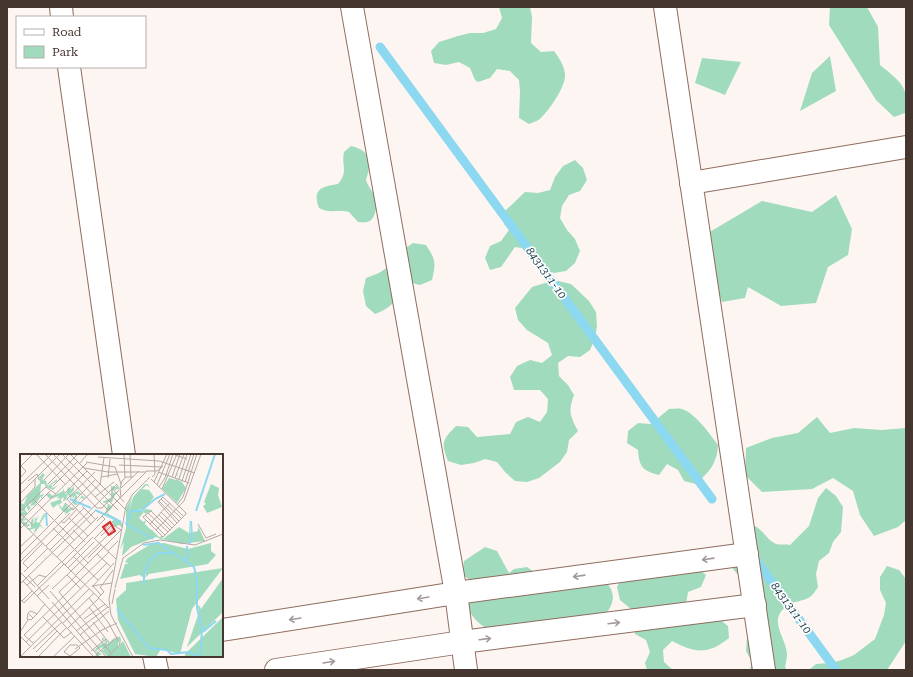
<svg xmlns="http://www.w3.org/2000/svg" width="913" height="677" font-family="'Roboto Serif',serif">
<rect width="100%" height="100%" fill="#fdf5f1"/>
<g fill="#a1dbbe">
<path d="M499,7H530L532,17L531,43L541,52L554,51C559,58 566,68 565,77C564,89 549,110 541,118C538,121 533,122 529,124L519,118L520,92L519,80L510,71L497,69L490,78L478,82L475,80L470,68L459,62L446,65L434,63L431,51L439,42L458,36L470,33H483L496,29L502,18Z"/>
<path d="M830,7H867L878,27L880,65C898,80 911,87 905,113L894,117L876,100L829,25Z"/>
<polygon points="830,56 836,91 800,111 812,73"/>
<polygon points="702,58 741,62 725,95 695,83"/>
<path d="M351,146C372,151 372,163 366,180C368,187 373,191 375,197C378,203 376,217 370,221C366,223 362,222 358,222L349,212C339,209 328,214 319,208C312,188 322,187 338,184C349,171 341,166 344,152Z"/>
<polygon points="575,160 583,168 587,180 580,191 569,195 562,206 560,218 567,230 575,239 580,251 575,263 566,271 554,273 542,269 527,249 515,247 501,267 490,270 485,258 490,246 501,241 509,230 504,224 505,211 525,192 538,193 550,190 555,177 563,166"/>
<polygon points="836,195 852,229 848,255 828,267 816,303 781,306 748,287 745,298 722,302 702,255 708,233 762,201 812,212"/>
<path d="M413,243L426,245C436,260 436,263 432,280L420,285L408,282C398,297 393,308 375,314L366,306L363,291L366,278L379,273L397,261L403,250Z"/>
<path d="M558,281L571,284L589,301L596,312L597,326L595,338L590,350L580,357L568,356L558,363L559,376L568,385L574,395C568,411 570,416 578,431L569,440L567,452L560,462L539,478L527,482L515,481L505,472L497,462L485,459L474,463L461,465L448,461C441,443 442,440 456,426L468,427L477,437L510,434L516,422L528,417L540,422L547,412L548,399L540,390H514L510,377L517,366L530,360L542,363L552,355L548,343L527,330L518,320L515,308L532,287L545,283Z"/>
<path d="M669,409C673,409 678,408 682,409C695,413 710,434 718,445C717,464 709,472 696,484L684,481L678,470L667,464L659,475C643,471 639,467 638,450L627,443L628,431L638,423L651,424Z"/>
<polygon points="817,417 830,433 854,428 882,430 906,428 906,520 898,527 874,536 860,515 853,491 833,478 812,489 762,492 745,475 746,448 772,438 798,433"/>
<path d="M826,488L836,496L843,507L842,520L841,532L833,542L829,553L819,561L816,574L818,587C816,590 813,595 810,597C804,601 794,601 787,606C767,620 786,637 787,654C787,658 786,663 785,667L787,670H750L752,662L746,651L748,625L742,579L733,569L731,555L733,543L743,532L755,526C763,530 767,540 776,544C780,545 786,544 790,545L809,526L818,498Z"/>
<path d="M485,547L497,551L509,573L514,569L527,567L537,574L599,575C617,591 617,601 602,619L495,632C482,627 475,621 468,609L472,582L462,574L464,561Z"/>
<polygon points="887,566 899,570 906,579 906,641 887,670 809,670 816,664 830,663 842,660 854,655 875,639 884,615 886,603 880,590 880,577"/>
<path d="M696,567L706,575L701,587L688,592L686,604L692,623H706L718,618L728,626L729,638C708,655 695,653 672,641L663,650L664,662L673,670H647L645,663L650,652L646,640L635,634L631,609L620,600L617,587L623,575L659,572L672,576L683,570Z"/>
</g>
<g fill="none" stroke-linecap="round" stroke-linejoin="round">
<g stroke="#8cd8f1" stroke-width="9">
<polyline points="380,47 712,499"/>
<polyline points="752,555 836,670"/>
</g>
<defs>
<g id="minor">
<polyline points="61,7 62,17"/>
<polyline points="352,7 456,593 466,670"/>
<polyline points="665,7 764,670"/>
<polyline points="69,67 124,455"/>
<polyline points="691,183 906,147"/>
<polyline points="222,630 456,593 747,554"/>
<polyline points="154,656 157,670"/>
<polyline points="276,670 462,642 755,605"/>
</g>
</defs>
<use href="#minor" stroke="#8e6c5e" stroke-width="24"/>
<use href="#minor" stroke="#fff" stroke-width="22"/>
</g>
<defs><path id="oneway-shaft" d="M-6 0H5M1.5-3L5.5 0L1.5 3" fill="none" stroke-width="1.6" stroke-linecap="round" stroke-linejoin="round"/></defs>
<g stroke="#a29a98">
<use href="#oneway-shaft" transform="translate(708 559) rotate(172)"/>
<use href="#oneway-shaft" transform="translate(579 576) rotate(172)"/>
<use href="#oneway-shaft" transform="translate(423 598) rotate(171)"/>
<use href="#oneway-shaft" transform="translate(295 619) rotate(171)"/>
<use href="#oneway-shaft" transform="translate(614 623) rotate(-7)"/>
<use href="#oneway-shaft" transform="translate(485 639) rotate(-7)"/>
<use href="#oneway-shaft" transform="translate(329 662) rotate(-9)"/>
</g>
<g text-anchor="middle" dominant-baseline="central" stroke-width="3.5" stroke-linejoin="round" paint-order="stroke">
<g font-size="11" font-style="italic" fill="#183b47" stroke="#fff">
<text transform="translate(546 273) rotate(54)">8431311-10</text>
<text transform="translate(791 608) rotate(54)">8431311-10</text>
</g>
</g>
<g transform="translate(20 454)">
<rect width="203" height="203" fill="#fdf5f1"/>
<path d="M158,18V21L156,25L162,28L166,34L157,49L142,35L149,24L156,26ZM23,19L25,21L22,25L26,27L28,32L37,25V27L31,31L33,34L38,31L33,36L25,32V30H21L20,41L24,40L21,45V42L15,51L10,52L12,48L8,51L11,54L8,57L6,50L5,56L0,58V49L4,50L7,42L20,29L19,23ZM98,30L99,35L93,36V39L96,38L92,48H86L93,53L87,59L101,67L103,74L99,71L95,73L91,68L95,65L85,60L88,50L82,48L91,44V32L96,33ZM125,30H128L130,34L127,31L122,35L129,36L134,43L124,56L120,55L121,58L126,55L133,56L125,60L124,58L119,64L123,68L126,66L125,70L131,76L134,75L132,76L139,83L142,82L143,85L159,73L169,79V63L170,79L178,77V72L185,87L162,90L141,85L136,83L111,93L102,102L104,88L100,96L106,74V54L112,43L109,57L113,43ZM191,30L199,34L198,41L202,53L187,59L183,52L186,50L184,48ZM54,32V36L50,41L58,37L65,44L67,42L63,45L61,44L58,48L62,41L55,40L57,42L56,49L58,50L56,51L53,50L55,42L52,45L53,42L50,44L48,40L46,46L43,47L44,43L41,45L42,49L39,50L42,54L45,49L49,55L53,53L51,51L54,54L45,61L46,59L42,57L38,50L33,54L30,49L41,45L37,44L39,42L30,45L26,41L29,39L33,42L43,37V34L46,41L48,33L51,35ZM5,56L8,60L1,63L7,66L2,67L7,69V71L8,70L7,67L10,72L12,64L14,66L12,71L15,67L14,62L16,65L19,61L16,68L19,69L24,59L25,62L20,70L24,75L20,72L14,80L15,74L10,76L7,74H11V71L7,73L0,67L2,64H0V59ZM144,89L168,95L191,89V97L196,101L188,110L129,120L125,124L126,120L122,123L120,121L100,125L105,110H109L105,108L108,104L131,90ZM203,114L172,155L160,200L141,195L136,203L115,200L98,166L96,145L106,136V129ZM203,124V158L167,193L179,158L178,153L179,151L181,155ZM203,163V203H165V200ZM96,182L93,187L100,182L101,186V189L98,186V193L103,187L111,203L87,202L81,196H84L82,193L76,197L82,200L75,203L77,198L74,197L78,192L86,188L82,186V184L85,183L83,185L87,187V190L91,188H89L86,184L90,188Z" fill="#a1dbbe"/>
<path fill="none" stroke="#8cd8f1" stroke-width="2" d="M50,45L71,54M75,56L101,68M176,57L195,0M26,59L27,72M106,70L111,57H121L135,45L145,40M106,70L133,85M137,88L174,113L177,125V154L182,175L180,203M169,90L172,85L171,67M123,91L138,89M165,106L168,102L167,92M124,131V118L131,105L139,99H154M97,155L129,194L147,196L151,200L169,198L179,203M183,178L196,167"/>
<path fill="none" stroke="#b4a9a4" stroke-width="1" d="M16,0L45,30M25,0L77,54H82L99,36M33,0L88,56M42,0L98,56M50,0L105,55M104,0L105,24M110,0L111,23M155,1L167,5M78,3L139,7L175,19M66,8L95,13L101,30M59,10L67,1M99,11L142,13M0,13L13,0M64,14L88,18H126M126,17H137L143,12M138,18L169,29M81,23L98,20M132,23L135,20L134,0M152,23L160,0M0,24L6,17L1,12M88,24L90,5M155,24L164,0M131,25L166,59V60L143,83L123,63L131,57L150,76M159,25L167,0M24,26L49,0M8,27L17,20L19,26M162,27L171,0M134,28L147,0M165,28L174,0M28,30L58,0M0,31L32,0M80,31L84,4M137,31L150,0M33,32L57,8M139,33L145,24L153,0M92,34L104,48M101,34L119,17M142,35L157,0M45,39L67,17M0,40L40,0M75,43L94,28M101,43L100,34L102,27L106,23H113M13,45L54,86M141,45L161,64M139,47L159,67M0,49L15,33V25M45,49L53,56L80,30M157,51L163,43L177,0M62,52L76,66M0,58L26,33L36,40M141,58L154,71M0,59L13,71M128,59L148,78M125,61L145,81M139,61L152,74M49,64L68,82M0,67L89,154M0,67L30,37M41,67L44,69L57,55M77,67L127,17M157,69L138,48L143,43L163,62M71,70L47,45L75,18M130,70L150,49M178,70L186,84L196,80M33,74L68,109M0,75L67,9M53,76L65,88M136,76L164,47L181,0M81,82L92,71M74,84L96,105M26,92L64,54M0,93L14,80M30,96L97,30M88,97L98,87M14,98L23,89M77,100L91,113M0,101L75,26M53,102L78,126M37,103L78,63M68,104L81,91M0,108L50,59M42,108L85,65L82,62M45,111L73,83M8,114L3,109L14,98M48,114L74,88M51,117L95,74M0,118L15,133M4,118L28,94M8,121L29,145M47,121L61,135M56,121L101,76L90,69L75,84M60,126L89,98M3,127L74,203M0,130L75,57M7,131L19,121L26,123M18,131L41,108M72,132L92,129M73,132L81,141M72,133L94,109M80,134L93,116M95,134L103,104L124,89L140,86L175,91L203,80M32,135L51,117M30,137L86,203M39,138L91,199M39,138L56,122M14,139L44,110M17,142L29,131M69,144L88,168L100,190M78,144L84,138L80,133M0,145L4,149L14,139M2,147L12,137M32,148L79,203M92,150L95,135M69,153L88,178M8,159L7,165L11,166L13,164L9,160M8,159L11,157L17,160L13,164M17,160L25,150M23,163L44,184L52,178M64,165L85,150M73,168L89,189M43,169L74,139M48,174L79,144M56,177L88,153M0,178L8,166M60,181L89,157M0,182L11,193M6,188L87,109M13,189L4,181L60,126M50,191H57L60,194L50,202L44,198ZM13,195L42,168M55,195L82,176L97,169M71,197L86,185M16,198L37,177M76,200L98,183M0,203L69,135M18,203L47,173M33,203L55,182M88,203L100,190M113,203L91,161L89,145L106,52L112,41L130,23"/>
<path fill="#d62828" fill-opacity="0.15" stroke="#d62828" stroke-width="2" d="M90,68L95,77L89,81L83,73Z"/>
<rect width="203" height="203" fill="none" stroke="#463630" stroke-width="2"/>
</g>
<rect width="913" height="677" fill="none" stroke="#463630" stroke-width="16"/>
<rect x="16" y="16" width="130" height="52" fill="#ffffff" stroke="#b5afac"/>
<rect x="24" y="29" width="20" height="6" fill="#ffffff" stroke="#b5afac"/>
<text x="52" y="36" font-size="12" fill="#463630">Road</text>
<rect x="24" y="46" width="20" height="12" fill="#a1dbbe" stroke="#b5afac"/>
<text x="52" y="56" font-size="12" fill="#463630">Park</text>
</svg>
